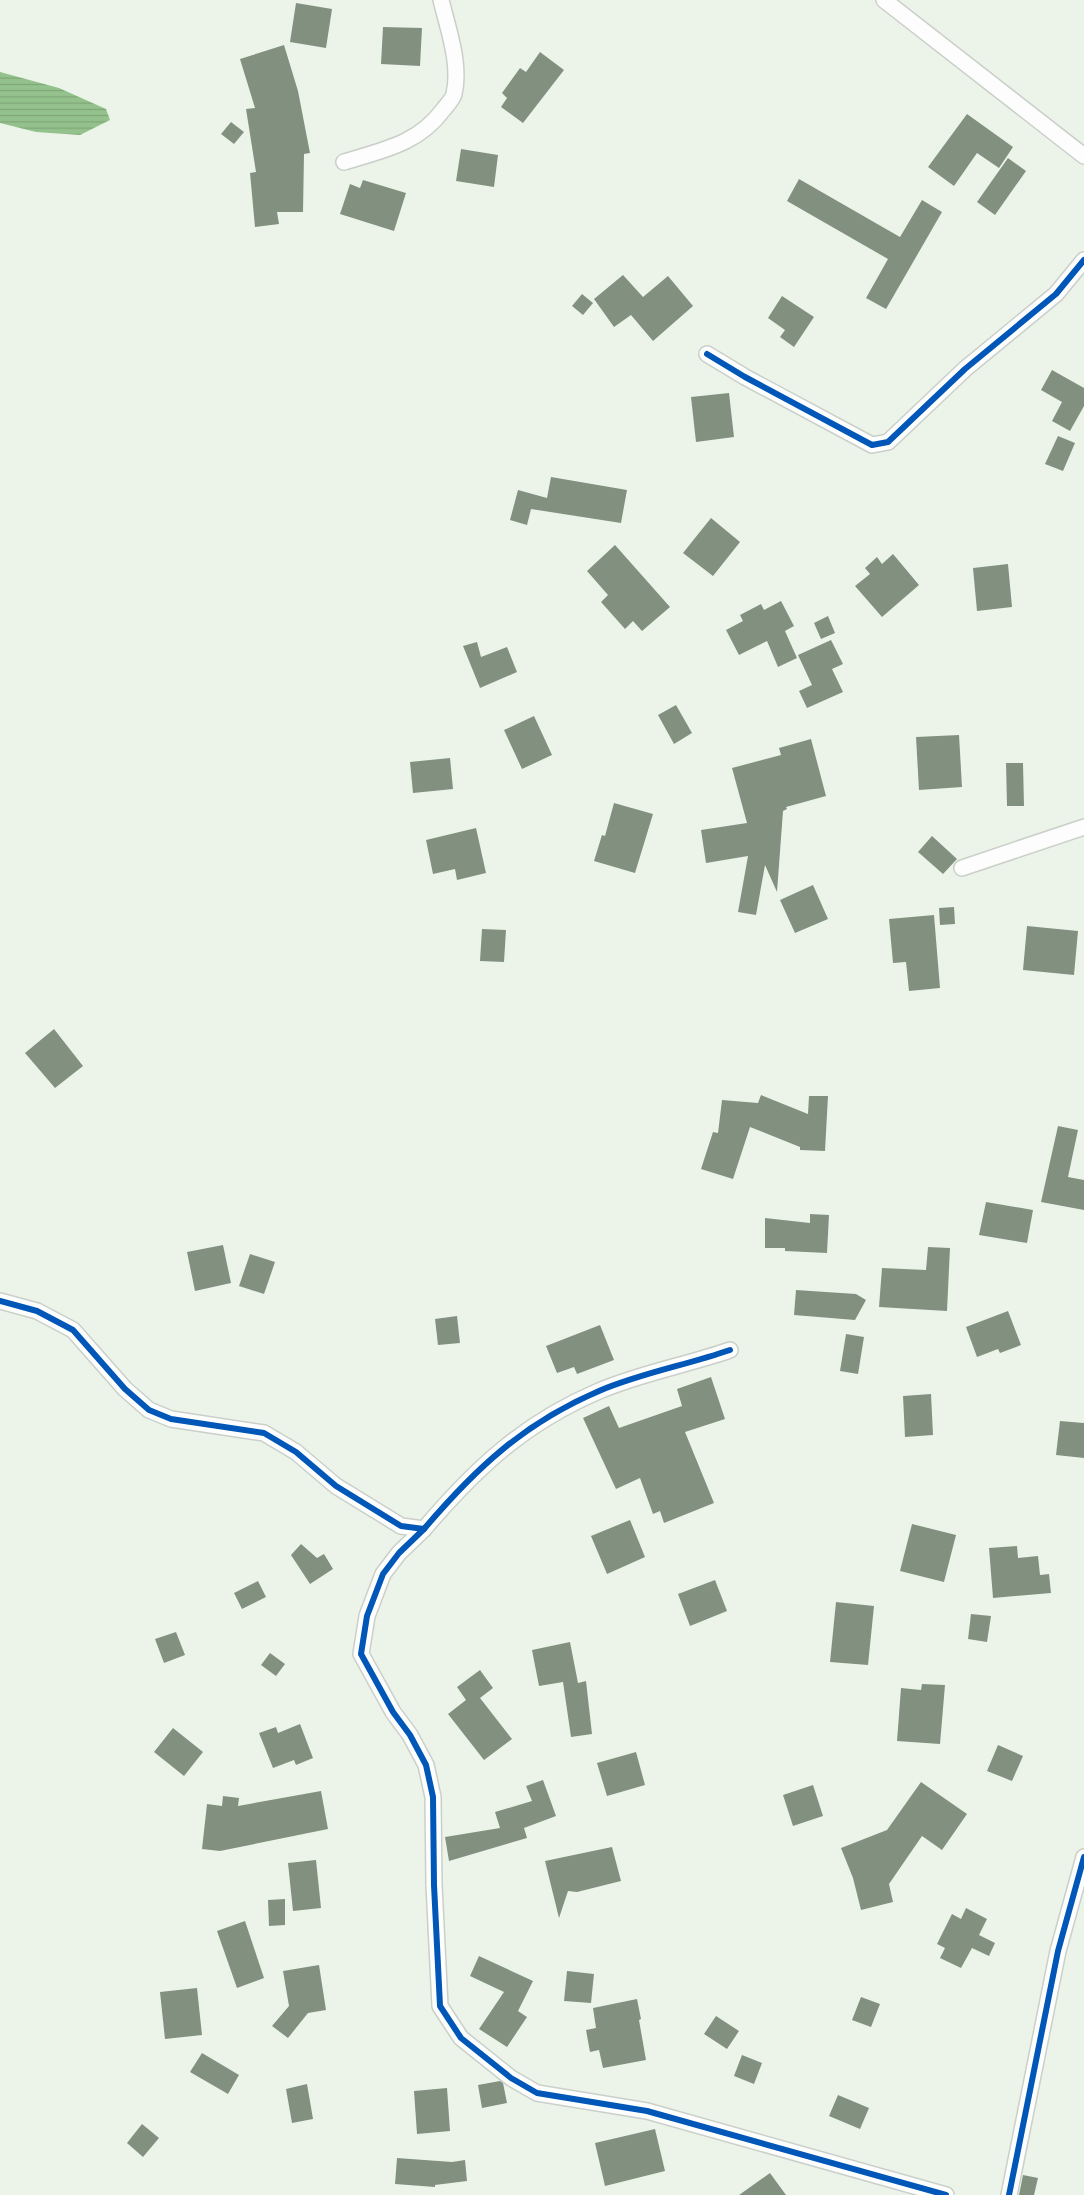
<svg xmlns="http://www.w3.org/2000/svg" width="1084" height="2195" font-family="'Source Sans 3',sans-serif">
<defs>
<pattern id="water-rules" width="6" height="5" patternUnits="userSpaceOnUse" patternTransform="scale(1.25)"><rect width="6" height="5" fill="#94c28c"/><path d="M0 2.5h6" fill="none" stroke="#7fa678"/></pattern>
</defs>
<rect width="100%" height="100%" fill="#ecf4ea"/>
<polygon fill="url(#water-rules)" points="0,72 59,88 106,109 110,120 80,135 36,132 0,123"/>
<g fill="#82917f">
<polygon points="296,3 332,9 326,48 290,42"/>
<polygon points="383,27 422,28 420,66 381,64"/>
<polygon points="284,45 298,91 310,153 304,154 303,212 277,212 279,224 255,227 250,173 256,172 246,109 255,108 240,59"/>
<polygon points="540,52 564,70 523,123 501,107 507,98 502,93 520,68 526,72"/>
<polygon points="967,114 1013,147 999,168 977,153 954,186 928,167"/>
<polygon points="231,122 244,132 234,144 221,134"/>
<polygon points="461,149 498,155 494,187 456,181"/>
<polygon points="1008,158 1026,171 995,215 977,202"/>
<polygon points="799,179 900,237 922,200 942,212 886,309 866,298 888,259 787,201"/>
<polygon points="363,180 406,193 394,231 340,214 350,184 360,188"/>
<polygon points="623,275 643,297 668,276 693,306 653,341 631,315 614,327 594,299"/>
<polygon points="582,294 593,303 583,315 572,306"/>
<polygon points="782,296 814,317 794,347 780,337 785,330 768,318"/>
<polygon points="1052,370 1084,388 1084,406 1070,431 1052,421 1062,402 1041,390"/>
<polygon points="729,393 734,437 696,442 691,397"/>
<polygon points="1058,436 1075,443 1063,471 1045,464"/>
<polygon points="551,477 627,490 621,523 531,509 527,525 510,520 518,490 547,498"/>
<polygon points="711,518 740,542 713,576 683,553"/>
<polygon points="615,545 670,607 642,631 633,621 625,629 601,602 608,595 587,571"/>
<polygon points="893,554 919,585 882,617 855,586 870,574 865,568 877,557 882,564"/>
<polygon points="1008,564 1012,607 977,611 973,568"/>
<polygon points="781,601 794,626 785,631 797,658 778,667 767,641 739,655 726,630 743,621 740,615 761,604 764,610"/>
<polygon points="828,616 835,633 821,639 814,623"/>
<polygon points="831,640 843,664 832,669 843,692 807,708 799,691 812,685 798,655"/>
<polygon points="477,642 481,657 507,647 517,672 480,688 463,646"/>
<polygon points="676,705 692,733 674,744 658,715"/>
<polygon points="534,716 552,755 522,769 504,730"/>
<polygon points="959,735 962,787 919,790 916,737"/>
<polygon points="811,739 826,796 786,807 787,809 783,811 777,892 765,865 756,915 738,912 748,856 706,863 701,830 747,823 732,768 781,755 779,748"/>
<polygon points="450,758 453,789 413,793 410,762"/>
<polygon points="1006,763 1023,763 1024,806 1007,806"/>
<polygon points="614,803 653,814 635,873 594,861 602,835 605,836"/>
<polygon points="476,828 486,873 457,880 455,869 433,874 426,840"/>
<polygon points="932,836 957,859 943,874 918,852"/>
<polygon points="813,885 828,919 795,933 780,900"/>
<polygon points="954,907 955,924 940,925 939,908"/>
<polygon points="934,915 940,988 909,991 906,962 893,963 889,919"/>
<polygon points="1027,926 1078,931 1074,975 1023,970"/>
<polygon points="482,929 506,930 504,962 480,961"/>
<polygon points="54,1029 83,1066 55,1088 25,1053"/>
<polygon points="761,1095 808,1114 809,1096 828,1096 825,1151 800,1150 800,1147 750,1127 733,1179 701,1169 713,1132 718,1133 722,1100 758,1103"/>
<polygon points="1058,1126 1078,1130 1068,1177 1084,1180 1084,1210 1041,1202"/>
<polygon points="986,1202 1033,1210 1027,1243 979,1235"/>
<polygon points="810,1214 829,1215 827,1253 785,1251 785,1248 765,1248 765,1218 810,1223"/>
<polygon points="223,1245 231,1283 195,1291 187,1252"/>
<polygon points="928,1247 950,1248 947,1311 879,1307 882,1268 926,1270"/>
<polygon points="250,1254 275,1262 264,1294 239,1286"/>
<polygon points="796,1290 856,1294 866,1300 855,1320 794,1315"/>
<polygon points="1008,1311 1021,1345 1000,1353 998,1349 977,1357 966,1327"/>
<polygon points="457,1316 460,1343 438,1345 435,1319"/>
<polygon points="600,1325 614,1360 577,1374 574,1367 557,1373 546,1346"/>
<polygon points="846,1334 864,1337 858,1374 840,1371"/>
<polygon points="711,1377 725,1419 685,1432 714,1503 664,1523 660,1511 653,1514 640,1478 616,1489 583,1418 609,1406 619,1428 682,1406 677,1389"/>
<polygon points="931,1394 933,1435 905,1437 903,1396"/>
<polygon points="1060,1421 1084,1423 1084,1458 1056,1455"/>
<polygon points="630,1520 645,1557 607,1574 591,1536"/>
<polygon points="912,1524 956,1535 944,1582 900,1571"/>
<polygon points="301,1544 317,1558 324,1554 333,1569 310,1584 291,1555"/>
<polygon points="1017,1546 1018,1558 1038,1556 1040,1575 1049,1574 1051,1593 993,1598 989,1548"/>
<polygon points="715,1580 727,1611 690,1626 678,1594"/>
<polygon points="258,1581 266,1597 242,1609 234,1593"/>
<polygon points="836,1602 874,1606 868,1665 830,1662"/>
<polygon points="971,1614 991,1616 987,1642 968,1639"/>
<polygon points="176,1632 185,1655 164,1663 155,1639"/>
<polygon points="570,1642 578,1683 586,1681 592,1734 571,1737 563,1682 539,1686 532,1650"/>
<polygon points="270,1653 285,1664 276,1676 261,1665"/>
<polygon points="480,1670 493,1688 480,1698 512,1739 484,1760 448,1714 466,1700 457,1687"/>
<polygon points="922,1684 945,1685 940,1744 897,1741 901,1688 921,1690"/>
<polygon points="300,1724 313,1758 296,1765 294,1760 273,1768 259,1733 276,1727 278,1733"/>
<polygon points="173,1728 203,1752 184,1776 154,1752"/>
<polygon points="998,1745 1023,1756 1012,1781 987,1771"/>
<polygon points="636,1752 645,1785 607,1796 597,1763"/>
<polygon points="543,1780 556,1816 524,1828 527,1838 449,1861 445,1837 500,1828 495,1812 532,1801 526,1786"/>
<polygon points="921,1782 967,1814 942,1850 922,1836 889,1884 893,1902 861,1910 853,1878 841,1848 887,1830"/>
<polygon points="813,1785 823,1816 793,1826 783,1795"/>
<polygon points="321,1791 328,1829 220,1851 202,1849 207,1804 222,1806 223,1796 239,1798 238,1806"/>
<polygon points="612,1847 621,1881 577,1892 568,1891 559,1918 545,1861"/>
<polygon points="316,1860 321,1908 293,1911 288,1863"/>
<polygon points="285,1899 285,1925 269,1926 268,1900"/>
<polygon points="966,1908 987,1919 979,1935 995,1943 989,1956 972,1948 961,1968 940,1958 945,1948 937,1944 952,1914 961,1919"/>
<polygon points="245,1921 264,1978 237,1988 217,1931"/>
<polygon points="479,1956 533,1981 518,2011 527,2017 507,2047 479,2029 504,1992 470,1976"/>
<polygon points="319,1965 326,2010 308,2013 288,2038 272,2026 289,2006 283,1971"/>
<polygon points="567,1971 594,1974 591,2003 564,2001"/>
<polygon points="197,1988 202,2035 165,2039 160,1992"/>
<polygon points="861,1997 880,2004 871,2027 852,2020"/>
<polygon points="637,1999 641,2019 639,2020 646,2060 603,2068 599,2050 590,2052 586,2030 596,2028 593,2008"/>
<polygon points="716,2016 739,2031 727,2049 704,2034"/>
<polygon points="202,2053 239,2075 228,2094 190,2072"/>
<polygon points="742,2055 762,2063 754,2084 734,2076"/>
<polygon points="500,2081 503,2083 507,2103 482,2108 478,2085"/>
<polygon points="307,2084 313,2119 292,2123 286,2089"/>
<polygon points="447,2088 450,2131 417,2134 414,2091"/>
<polygon points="838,2095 869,2108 860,2129 829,2116"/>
<polygon points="142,2124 159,2138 143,2157 127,2143"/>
<polygon points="655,2129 665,2171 605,2186 595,2143"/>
<polygon points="397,2158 452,2162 465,2160 467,2181 435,2185 435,2187 395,2184"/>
<polygon points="770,2173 786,2195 739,2195"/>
<polygon points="1023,2175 1038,2178 1034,2195 1019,2195"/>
</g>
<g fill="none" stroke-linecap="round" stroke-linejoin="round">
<defs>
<g id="street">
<polyline points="884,0 1084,156"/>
<path d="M344,162C383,150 418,144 443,110C447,105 453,99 454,94C461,64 448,29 441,0"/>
<polyline points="707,354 745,377 872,445 888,442 965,369 1056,294 1084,260"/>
<polyline points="962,868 1084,827"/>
<path d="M0,1301L37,1311L73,1330L125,1389L149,1410L171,1419L264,1433L296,1452L336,1486L401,1526L424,1529C476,1468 524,1423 599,1391C641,1373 687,1365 730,1350"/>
<polyline points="424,1529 399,1553 383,1574 367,1616 361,1654 393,1712 410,1735 426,1765 433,1797 434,1885 440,2006 461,2038 511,2078 537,2093 647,2111 946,2195"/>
<polyline points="1009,2195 1058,1951 1084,1857"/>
</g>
</defs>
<use href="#street" stroke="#cad0c9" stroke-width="18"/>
<use href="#street" stroke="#fcfdfc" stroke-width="15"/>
<defs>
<g id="cycleway">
<polyline points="707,354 745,377 872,445 888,442 965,369 1056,294 1084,260"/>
<path d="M0,1301L37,1311L73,1330L125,1389L149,1410L171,1419L264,1433L296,1452L336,1486L401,1526L424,1529C476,1468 524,1423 599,1391C641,1373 687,1365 730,1350"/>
<polyline points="424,1529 399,1553 383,1574 367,1616 361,1654 393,1712 410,1735 426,1765 433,1797 434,1885 440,2006 461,2038 511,2078 537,2093 647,2111 946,2195"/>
<polyline points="1009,2195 1058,1951 1084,1857"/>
</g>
</defs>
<use href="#cycleway" stroke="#fff" stroke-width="9"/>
<use href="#cycleway" stroke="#0057b8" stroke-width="6"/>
</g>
</svg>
